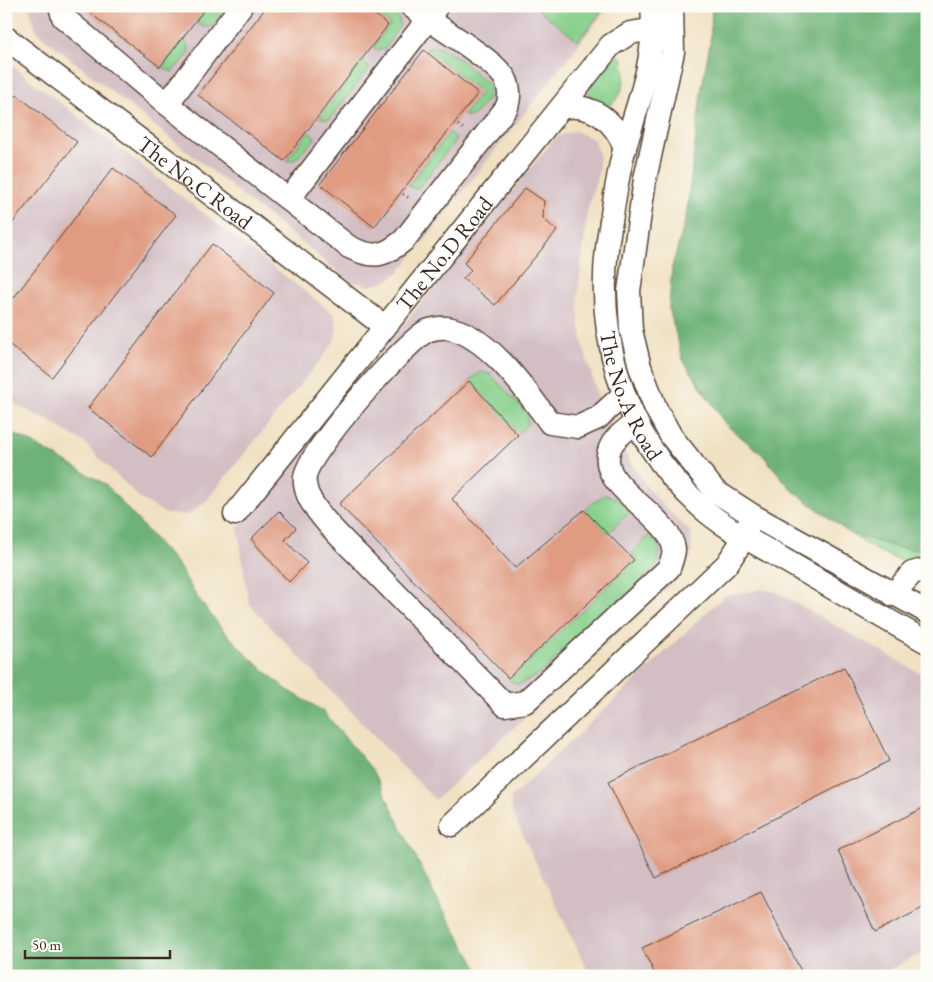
<svg xmlns="http://www.w3.org/2000/svg" width="933" height="982" font-family="'EB Garamond',serif">
<rect width="100%" height="100%" fill="#fdfcf7"/>
<filter id="ink" filterUnits="userSpaceOnUse"><feTurbulence type="fractalNoise" baseFrequency=".02" numOctaves="2"/><feDisplacementMap in="SourceGraphic" scale="10" xChannelSelector="R" yChannelSelector="G"/><feConvolveMatrix kernelMatrix="1 2 1 2 8 2 1 2 1" color-interpolation-filters="sRGB"/></filter>
<filter id="wash" filterUnits="userSpaceOnUse"><feTurbulence type="fractalNoise" baseFrequency=".0096" numOctaves="4" result="noise"/><feDisplacementMap in="SourceGraphic" scale="20" xChannelSelector="R" yChannelSelector="G"/><feGaussianBlur stdDeviation="1.12" result="paint"/><feColorMatrix in="noise" values="0 0 0 0 0 0 0 0 0 0 0 0 0 0 0 0 0 1.4 0 .05"/><feComposite in="paint" operator="in"/></filter>
<g filter="url(#wash)">
<rect width="100%" height="100%" fill="#f0e1c2"/>
<g fill="#d2bec3">
<polygon points="30,6 609,6 400,271 385,282 369,286 350,281 37,32 30,11"/>
<polygon points="6,61 334,314 337,328 334,341 326,353 206,501 188,515 167,514 141,499 83,442 48,420 6,400"/>
<polygon points="575,131 594,139 599,155 599,170 587,211 578,296 579,320 583,345 600,404 630,461 650,491 691,533 692,552 684,572 435,800 249,604 238,528 556,137"/>
<polygon points="761,589 776,592 927,677 927,951 876,976 590,976 512,812 510,799 724,596"/>
</g>
<g fill="#88d08c" stroke="#627d55">
<polygon points="209,6 228,6 212,27 203,27 196,22"/>
<polygon points="367,6 389,6 399,18 400,25 385,49 378,50 373,47 390,24"/>
<polygon points="534,6 606,6 578,41"/>
<polygon points="183,40 189,46 189,54 172,72 162,67"/>
<path d="M431,47C451,47 471,70 486,82L490,87L487,100L473,116L467,117L464,115L481,92L426,49Z"/>
<path d="M620,56L623,59C626,80 625,94 608,107L589,99C585,84 606,67 615,57Z"/>
<polygon points="363,60 367,64 369,69 330,119 324,119 320,117"/>
<polygon points="308,132 315,137 314,140 295,160 286,161"/>
<polygon points="450,132 456,138 454,142 420,187 415,189 408,186"/>
<polygon points="481,372 490,374 527,413 528,424 519,433 470,380"/>
<path d="M604,495C616,495 622,504 630,512L608,533L585,509Z"/>
<path d="M849,533L896,547L927,551V566C899,564 872,549 849,533Z"/>
<path d="M650,534C662,547 663,556 653,570L540,674L518,685L509,680L636,560L631,553Z"/>
</g>
<g fill="#6eb278" stroke="#546e4b">
<polygon points="712,6 927,6 927,551 896,547 849,533 791,489 762,454 726,425 683,360 669,308 672,267 686,218 702,86 710,44"/>
<polygon points="6,432 23,438 105,484 178,565 197,597 223,630 250,658 286,689 323,711 374,772 435,896 482,976 6,976"/>
</g>
<g id="blocks">
<g fill="#e09b81">
<polygon points="81,6 207,6 160,67"/>
<polygon points="267,6 364,6 388,25 284,161 198,95"/>
<polygon points="424,50 478,93 374,227 320,184"/>
<polygon points="17,95 77,142 6,231 6,108"/>
<polygon points="113,168 176,215 52,377 6,342 6,308"/>
<polygon points="525,188 544,201 543,218 557,231 495,305 463,279 471,270 464,263"/>
<polygon points="212,244 274,293 152,457 88,408"/>
<polygon points="469,381 518,435 452,499 515,568 584,510 634,560 508,678 339,504"/>
<polygon points="279,511 296,528 285,540 307,563 289,582 251,539"/>
<polygon points="844,667 889,761 656,878 608,782"/>
<polygon points="927,806 927,906 875,932 838,850"/>
<polygon points="761,892 801,971 792,976 656,976 642,948"/>
</g>
</g>
</g>
<g filter="url(#ink)">
<use href="#blocks" fill-opacity="0" stroke="#564537" stroke-width="1"/>
<g fill="none" stroke-linecap="round" stroke-linejoin="round">
<defs>
<g id="minor">
<path d="M60,6L63,17L167,104L349,247C374,259 383,257 404,240L507,107C510,97 510,90 506,80C498,63 445,31 428,19L437,6"/>
<path id="s1" d="M652,6C657,56 639,100 625,147C618,171 615,197 611,221C591,327 620,433 700,506C724,528 754,542 781,558C830,586 877,615 927,642"/>
<polyline points="672,6 673,52 645,179 629,291 631,330 640,367 656,409 671,436 715,491 752,515 927,612"/>
<path id="s2" d="M6,38L384,326"/>
<polyline points="167,104 241,6"/>
<path d="M561,108C591,102 616,121 625,149"/>
<polyline points="289,199 428,19 411,6"/>
<path d="M623,395L598,418L578,427L550,423C527,392 488,334 447,328C441,327 430,329 425,332C402,346 307,453 305,477C304,481 306,491 308,495C317,517 353,549 370,567C415,613 460,659 505,705L525,702L669,568C671,562 674,555 674,549C669,512 591,486 611,446C615,437 629,428 636,422"/>
<path id="s3" d="M235,514L611,45L630,33L667,27"/>
<polyline points="893,595 912,573 927,569"/>
<polyline points="452,825 727,564 744,538 748,526"/>
</g>
</defs>
<use href="#minor" stroke="#564537" stroke-width="25"/>
<g stroke="#564537" stroke-width="3" stroke-dasharray="1 4" stroke-linecap="butt">
<polyline points="458,125 465,130"/>
<polyline points="403,194 411,199"/>
</g>
<use href="#minor" stroke="#fff" stroke-width="22"/>
</g>
</g>
<g text-anchor="middle" dominant-baseline="central" stroke-width="4.5" stroke-linejoin="round" paint-order="stroke">
<g font-size="22" fill="#3b2a1e" stroke="#fdfcf7">
<text stroke="none"><textPath href="#s2" startOffset="238">The No.C Road</textPath></text>
<text stroke="none"><textPath href="#s3" startOffset="334">The No.D Road</textPath></text>
<text stroke="none"><textPath href="#s1" startOffset="399">The No.A Road</textPath></text>
</g>
</g>
<rect width="933" height="982" fill="none" stroke="#fdfcf7" stroke-width="25"/>
<path d="M25 950v8h145v-8" fill="none" stroke="#3b2a1e" stroke-width="2.5"/>
<text x="32" y="950" font-size="15" fill="#3b2a1e" stroke="#fdfcf7" stroke-width="4" paint-order="stroke">50 m</text>
</svg>
